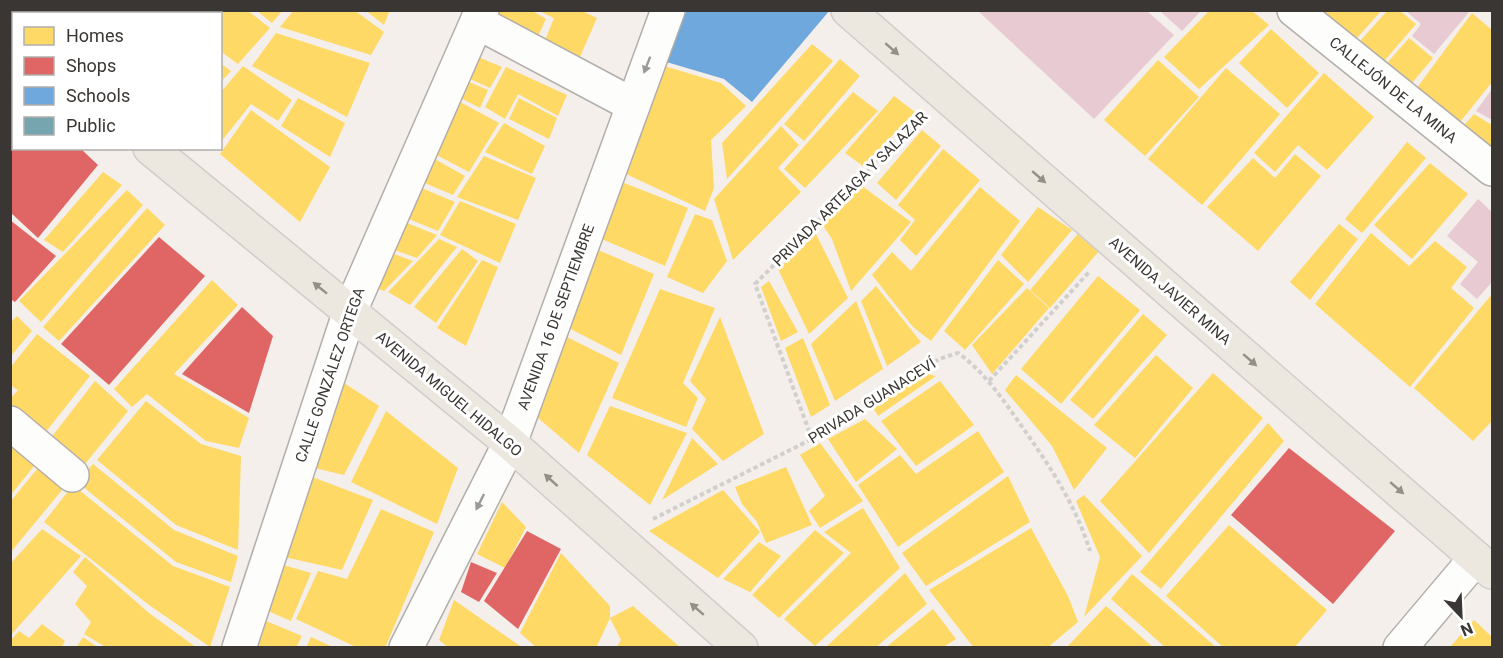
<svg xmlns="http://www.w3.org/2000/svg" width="1503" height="658" font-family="Roboto,sans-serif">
<rect width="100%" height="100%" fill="#f4efea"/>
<g fill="#e8cbd2">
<polygon points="978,11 1147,11 1174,35 1094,119"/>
<polygon points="1160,11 1201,11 1182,31"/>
<polygon points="1406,11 1470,11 1434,54 1412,36 1421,24"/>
<polygon points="1492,89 1492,120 1476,111"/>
<polygon points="1478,199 1492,212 1492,282 1477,299 1460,284 1478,262 1447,236"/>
</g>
<g fill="#ffd966">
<polygon points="167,10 247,10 270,28 238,64 220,51 220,14 171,14"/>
<polygon points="256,10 283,10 272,23"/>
<polygon points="294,10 354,10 384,32 371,55 280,27"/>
<polygon points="365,10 390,10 384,25"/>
<polygon points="488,10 531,10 546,19 533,47"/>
<polygon points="537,10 580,10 597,18 579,59 544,43 554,18"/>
<polygon points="1210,10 1251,10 1269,25 1199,89 1164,57"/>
<polygon points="1312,10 1382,10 1348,48"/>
<polygon points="1388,10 1399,10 1416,24 1374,73 1351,51"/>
<polygon points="1472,13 1492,30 1492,82 1453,131 1411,96"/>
<polygon points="1271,29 1319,73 1287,108 1239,63"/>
<polygon points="276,33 370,63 347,117 252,66"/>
<polygon points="1409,38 1433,58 1406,90 1380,71"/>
<polygon points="812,44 833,61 727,179 722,143"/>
<polygon points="471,54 502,67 490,88 461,75"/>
<polygon points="840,59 860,76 804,141 784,124"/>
<polygon points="1158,60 1199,97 1145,156 1104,120"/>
<polygon points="220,63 231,71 220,83"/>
<polygon points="661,65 721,83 746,106 711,140 714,188 705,211 626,174"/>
<polygon points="243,66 292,100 278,121 251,104 220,143 220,93"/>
<polygon points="506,67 567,95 558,116 518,94 505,119 485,107"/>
<polygon points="1226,68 1280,114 1202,205 1148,159"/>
<polygon points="1324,73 1374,117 1327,170 1298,145 1275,172 1254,153"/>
<polygon points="460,78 488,90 480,108 453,94"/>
<polygon points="853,92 878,111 805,188 784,169"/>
<polygon points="894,96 915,112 863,166 845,153"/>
<polygon points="451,97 499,123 469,172 425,149"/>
<polygon points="298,98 345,123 330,157 281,126"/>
<polygon points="519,98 557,118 549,139 509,119"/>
<polygon points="251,110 330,167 300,222 220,154"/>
<polygon points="1474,114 1492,125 1492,162 1456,134"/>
<polygon points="504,123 545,146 532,174 485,152"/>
<polygon points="781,126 799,145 778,168 801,192 733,260 714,199"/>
<polygon points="922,130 941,146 896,200 877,183"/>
<polygon points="1407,142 1426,158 1362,233 1345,219"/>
<polygon points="943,149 980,180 916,256 900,240 915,220 898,205"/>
<polygon points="424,153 465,176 453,195 413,178"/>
<polygon points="1295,154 1321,176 1258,251 1207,207 1253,158 1275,178"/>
<polygon points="484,156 536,178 518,220 457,197"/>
<polygon points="1430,163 1468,194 1412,259 1374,225"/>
<polygon points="103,172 122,185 63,252 44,240"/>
<polygon points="614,179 688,208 665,266 597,237"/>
<polygon points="412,184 455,202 438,231 399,215"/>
<polygon points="862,186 911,222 851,291 832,239 822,224"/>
<polygon points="980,187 1020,221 931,341 913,327 872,275 892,252 911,271"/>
<polygon points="127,190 143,205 41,322 19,301"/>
<polygon points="460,201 516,224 500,263 440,235"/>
<polygon points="1038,207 1072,230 1028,282 1001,255"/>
<polygon points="147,208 165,225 59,341 43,327"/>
<polygon points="695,214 712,220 727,261 703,293 667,277"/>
<polygon points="397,219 437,235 417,258 386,247"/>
<polygon points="1087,223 1106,243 1050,308 1030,290"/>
<polygon points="1339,224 1358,239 1310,300 1290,282"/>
<polygon points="1371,233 1409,266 1435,241 1467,267 1451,288 1474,308 1410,387 1315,304"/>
<polygon points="816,234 848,298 809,334 778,269"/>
<polygon points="439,239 457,247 410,305 388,292"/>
<polygon points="589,246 654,274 621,355 565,326"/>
<polygon points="462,249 478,261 436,323 414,307"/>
<polygon points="383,250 413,261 384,291 368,285"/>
<polygon points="482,260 498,267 466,346 437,328"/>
<polygon points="998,260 1024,284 965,350 944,331"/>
<polygon points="1098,276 1140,310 1061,404 1021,369"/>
<polygon points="212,280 238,305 174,374 249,418 239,448 206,441 147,394 132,407 114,389"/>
<polygon points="769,281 798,332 781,341 761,287"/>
<polygon points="876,286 921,342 887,366 861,301"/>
<polygon points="1027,288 1049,308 992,374 972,345"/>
<polygon points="660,289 715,308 683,383 698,398 686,427 612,398"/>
<polygon points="1492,294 1492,421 1473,441 1414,388"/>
<polygon points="856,301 883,369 835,401 811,344"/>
<polygon points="1143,314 1167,335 1093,419 1070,400"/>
<polygon points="17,316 32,331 10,357 10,323"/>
<polygon points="720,317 764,434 723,461 692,429 706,399 690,381"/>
<polygon points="559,333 619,363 579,453 531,412"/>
<polygon points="37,334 90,376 45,433 10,406 10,399 18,390 10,385 10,368"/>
<polygon points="803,338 830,405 811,417 785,348"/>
<polygon points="1156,355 1193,388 1135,458 1094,425"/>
<polygon points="924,373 936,376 878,416 872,406"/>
<polygon points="1213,373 1263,418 1149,553 1100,501"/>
<polygon points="1016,375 1107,448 1074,490 1052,446 1005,390"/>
<polygon points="335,377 379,406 344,475 306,466"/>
<polygon points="95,381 128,411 81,469 50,439"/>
<polygon points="940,381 974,425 916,466 881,421"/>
<polygon points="146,401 201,444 241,456 238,550 176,525 97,460"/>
<polygon points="610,406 687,433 650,505 587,455"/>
<polygon points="386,411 458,468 437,524 351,482"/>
<polygon points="865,419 897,449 856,482 828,439"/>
<polygon points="1268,423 1284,441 1161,589 1140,572"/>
<polygon points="978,431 1004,472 898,547 858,485 900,455 916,474"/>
<polygon points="692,438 718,464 662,500"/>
<polygon points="10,439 38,461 10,496"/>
<polygon points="820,443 863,501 820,528 809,511 825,496 800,455"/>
<polygon points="42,463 67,484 10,553 10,502"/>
<polygon points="93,464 174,530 238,556 231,582 176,562 77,482"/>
<polygon points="786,467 812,525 766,543 757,522 742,504 735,487"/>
<polygon points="307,475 373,500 342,570 280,556"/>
<polygon points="1008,476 1030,522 926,586 902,553"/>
<polygon points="73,485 173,566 230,587 210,647 149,605 44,522"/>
<polygon points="723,490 760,532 718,578 649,531"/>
<polygon points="1084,495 1142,556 1084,617 1100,557 1076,501"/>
<polygon points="502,502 526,527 505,568 477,554"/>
<polygon points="863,508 900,568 815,646 784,619 851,553 824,532"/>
<polygon points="381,509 434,532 385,648 358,648 296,619 318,571 347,579"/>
<polygon points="1229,525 1327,610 1294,648 1224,648 1166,596"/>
<polygon points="1031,528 1068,596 1078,622 1047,648 974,648 929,590"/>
<polygon points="42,529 81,556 10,636 10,564"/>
<polygon points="815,530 844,553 779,618 752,595"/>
<polygon points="759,542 781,556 750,592 723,579"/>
<polygon points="561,553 610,606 610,618 633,606 681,648 616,648 621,640 610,618 596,648 537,648 520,633"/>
<polygon points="85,557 149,613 197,648 107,648 84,634 91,622 75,604 87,586 73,572"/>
<polygon points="280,564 311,573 291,621 261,608"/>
<polygon points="905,573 927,604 875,648 825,648"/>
<polygon points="1132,574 1217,648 1166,648 1111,599"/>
<polygon points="454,600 523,648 449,648 439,640"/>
<polygon points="1106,606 1154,648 1066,648"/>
<polygon points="933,609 956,639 942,648 885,648"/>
<polygon points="259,618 302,636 296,648 248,648"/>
<polygon points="1474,620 1492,637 1492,648 1449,648"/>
<polygon points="42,624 65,641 61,648 10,648 10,641 19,631 29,638"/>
<polygon points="83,637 99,648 76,648"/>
<polygon points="311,637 335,648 306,648"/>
</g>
<g fill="#e06666">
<polygon points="14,128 14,148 80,148 98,165 38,238 10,212 10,131"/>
<polygon points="10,220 56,256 15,302 10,299"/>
<polygon points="159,237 205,276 109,385 61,344"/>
<polygon points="242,307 273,336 249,413 182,374"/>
<polygon points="1289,448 1395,531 1333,604 1231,515"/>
<polygon points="527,531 561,549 518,629 484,601"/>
<polygon points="471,562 497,573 479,602 461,592"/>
</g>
<polygon fill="#6fa8dc" points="687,10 830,10 752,102 724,79 663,61"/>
<polygon fill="#76a5af" points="127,10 154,10 157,14 124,14"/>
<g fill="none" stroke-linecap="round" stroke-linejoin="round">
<defs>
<g id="minor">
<polyline points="1294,10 1492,169"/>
<polyline points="477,22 633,105"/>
<polyline points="10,423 72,475"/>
<polyline points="239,648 350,311 482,10"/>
<polyline points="406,648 510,443 668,10"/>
<polyline points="1400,648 1476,558"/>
</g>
<g id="major">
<polyline points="848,10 1492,572"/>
<polyline points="94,14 96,10"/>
<polyline points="10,32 14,34"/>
<polyline points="10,108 14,105"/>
<polyline points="150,148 510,443 741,648"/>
</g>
</defs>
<use href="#minor" stroke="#b2aeab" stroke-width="36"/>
<use href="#major" stroke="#d0cdcb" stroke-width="36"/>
<g stroke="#d2d0cf" stroke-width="4" stroke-dasharray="4.5 3" stroke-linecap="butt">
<polyline points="989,381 1090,271"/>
<polyline points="812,439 755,284 918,121"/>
<path d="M653,519L812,439L939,359L958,353C982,370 999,394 1016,418C1046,461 1074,500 1090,551"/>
</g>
<use href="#minor" stroke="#fdfdfc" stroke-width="33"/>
<use href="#major" stroke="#ece8df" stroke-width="33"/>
</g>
<defs><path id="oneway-solid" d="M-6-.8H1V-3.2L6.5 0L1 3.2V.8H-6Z" transform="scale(1.5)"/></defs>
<g fill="#938f89">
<use href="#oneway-solid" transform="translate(892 49) rotate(41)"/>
<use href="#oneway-solid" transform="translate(1039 177) rotate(41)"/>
<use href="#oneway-solid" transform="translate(320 288) rotate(-141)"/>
<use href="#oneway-solid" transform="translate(1250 360) rotate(41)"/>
<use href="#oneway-solid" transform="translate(551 480) rotate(-138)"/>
<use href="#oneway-solid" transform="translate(1397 488) rotate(41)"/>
<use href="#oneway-solid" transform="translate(697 609) rotate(-139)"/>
</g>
<g fill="#9c9a98">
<use href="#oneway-solid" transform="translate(647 65) rotate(111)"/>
<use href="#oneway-solid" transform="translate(480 502) rotate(117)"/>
</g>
<g text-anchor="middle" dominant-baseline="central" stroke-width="6" stroke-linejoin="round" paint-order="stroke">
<g font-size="15" fill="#3a3633" stroke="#fff">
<text transform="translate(1393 90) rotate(39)">CALLEJÓN DE LA MINA</text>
<text transform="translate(850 189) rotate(-45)">PRIVADA ARTEAGA Y SALAZAR</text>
<text transform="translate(1170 291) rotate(41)">AVENIDA JAVIER MINA</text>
<text transform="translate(556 317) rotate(-70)">AVENIDA 16 DE SEPTIEMBRE</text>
<text transform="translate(330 375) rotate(-71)">CALLE GONZÁLEZ ORTEGA</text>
<text transform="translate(449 394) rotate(40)">AVENIDA MIGUEL HIDALGO</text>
<text transform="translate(872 401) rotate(-32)">PRIVADA GUANACEVÍ</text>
</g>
</g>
<rect width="1503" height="658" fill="none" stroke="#3a3633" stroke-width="24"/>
<rect x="12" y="12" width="210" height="138" fill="#ffffff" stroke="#b0afad" stroke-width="1.5"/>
<rect x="24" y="27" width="30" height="18" fill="#ffd966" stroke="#b0afad" stroke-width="1.5"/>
<text x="66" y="42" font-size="18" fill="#3a3633">Homes</text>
<rect x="24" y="57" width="30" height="18" fill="#e06666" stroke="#b0afad" stroke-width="1.5"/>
<text x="66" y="72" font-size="18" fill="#3a3633">Shops</text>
<rect x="24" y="87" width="30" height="18" fill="#6fa8dc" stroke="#b0afad" stroke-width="1.5"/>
<text x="66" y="102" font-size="18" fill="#3a3633">Schools</text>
<rect x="24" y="117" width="30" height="18" fill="#76a5af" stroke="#b0afad" stroke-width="1.5"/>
<text x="66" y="132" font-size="18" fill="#3a3633">Public</text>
<g transform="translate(1461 616) rotate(157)" stroke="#ffffff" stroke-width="4.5" paint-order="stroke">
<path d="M0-4.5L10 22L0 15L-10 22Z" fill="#3a3633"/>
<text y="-9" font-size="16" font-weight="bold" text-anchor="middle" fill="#3a3633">N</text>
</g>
</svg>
